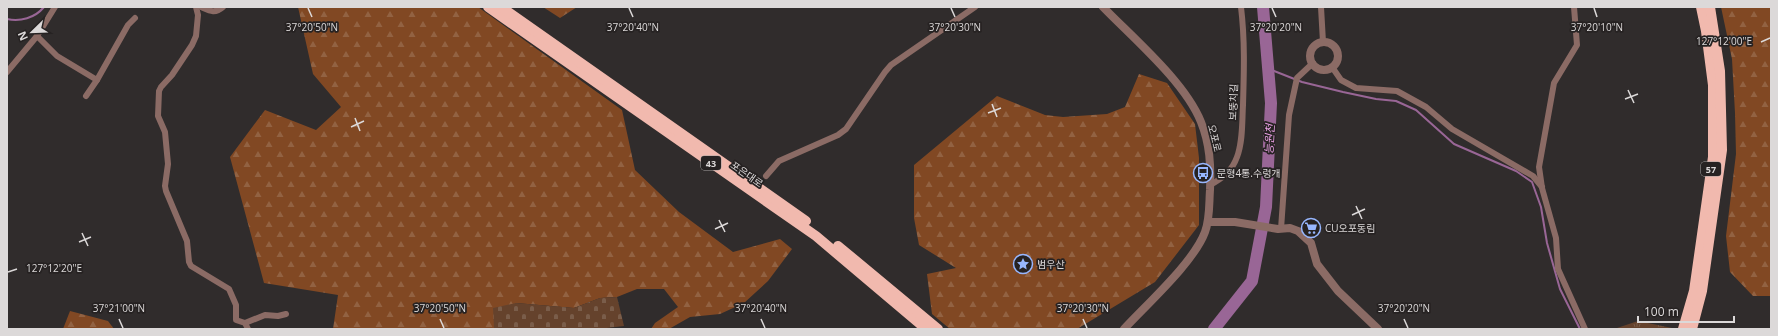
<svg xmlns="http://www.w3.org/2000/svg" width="1778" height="336" font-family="'Open Sans','Noto Sans KR',sans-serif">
<defs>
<pattern id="grass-tufts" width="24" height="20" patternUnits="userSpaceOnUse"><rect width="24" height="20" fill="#65422c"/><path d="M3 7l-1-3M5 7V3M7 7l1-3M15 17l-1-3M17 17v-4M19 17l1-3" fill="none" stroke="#7a5d4a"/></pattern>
<pattern id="forest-firs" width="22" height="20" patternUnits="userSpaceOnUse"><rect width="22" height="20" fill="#814823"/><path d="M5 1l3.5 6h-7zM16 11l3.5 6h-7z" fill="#926242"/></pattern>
<pattern id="cemetery-stones" width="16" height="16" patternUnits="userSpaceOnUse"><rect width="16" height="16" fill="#65422c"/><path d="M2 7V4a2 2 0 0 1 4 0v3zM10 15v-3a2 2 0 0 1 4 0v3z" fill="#7a5d4a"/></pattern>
</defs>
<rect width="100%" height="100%" fill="#302c2c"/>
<polygon fill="url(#grass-tufts)" points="1638,321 1672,328 1674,329 1614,329"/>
<g fill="url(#forest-firs)">
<polygon points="298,7 478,7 622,110 635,170 679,212 733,252 780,239 792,249 768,281 744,303 720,314 690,317 669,329 651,329 655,323 678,307 664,289 637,289 617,297 600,298 574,308 516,303 494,328 495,329 333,329 338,295 264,283 230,157 265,110 316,130 341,107 313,74"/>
<polygon points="543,7 577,7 560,18"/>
<polygon points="1721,7 1771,7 1771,296 1753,296 1730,272 1726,236 1736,154 1735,113 1732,59"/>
<polygon points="1139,74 1167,83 1195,124 1199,158 1199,225 1155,282 1077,329 950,329 932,314 927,274 956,268 919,245 914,218 914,165 997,96 1045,115 1063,117 1107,114 1125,107"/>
<polygon points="70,311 108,321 114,329 63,329"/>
</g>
<polygon fill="url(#cemetery-stones)" points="617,297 624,326 598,329 494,328 493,308 516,303 574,308 600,298"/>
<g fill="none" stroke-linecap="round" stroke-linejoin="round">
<g stroke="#996696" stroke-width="2">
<path d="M7,19C20,22 35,18 44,7"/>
<polyline points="1269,69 1302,82 1343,92 1376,99 1396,101 1416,110 1454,144 1516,171 1532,182 1541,207 1547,243 1560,289 1580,329"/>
</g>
<polyline stroke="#996696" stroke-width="12" points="1214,329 1252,281 1266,207 1271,103 1263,7"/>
<g stroke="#8b6b65" stroke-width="6">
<polyline points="196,7 198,15 196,36 192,45 172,75 161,87 159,91 158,116 165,132 168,164 165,186 166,191 187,241 189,262 191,266 229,289 236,305 236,320 245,323 248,329"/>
<path d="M201,7C210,11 215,14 223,7"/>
<polyline points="1321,7 1323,42"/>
<polyline points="1574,7 1577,45 1554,83 1539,167 1542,188 1556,238 1558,269 1585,329"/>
<polyline points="37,36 57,56 97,80"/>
<polyline points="1332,67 1341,80 1356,88 1397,91 1426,107 1452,129 1533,176 1542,187"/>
<polyline points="7,72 37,36 55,7"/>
<polyline points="86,96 97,80 128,25 135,18"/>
<polyline points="766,176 779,161 838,135 846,129 885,72 891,65 975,7"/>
<path d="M1210,185C1223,178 1232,171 1237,157C1243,141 1242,122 1243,105C1244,72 1245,40 1241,7"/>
<polyline points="1281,229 1289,115 1297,78 1313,63"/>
<polyline points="245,323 265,315 278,316 286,314"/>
</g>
<g stroke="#8b6b65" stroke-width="8">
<path d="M1103,7C1133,38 1185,82 1201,122C1210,144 1211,166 1210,190C1209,203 1210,219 1205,232C1194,262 1147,304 1124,329"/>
<circle cx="1324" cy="56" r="14"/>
<polyline points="1208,222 1235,222 1278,229 1290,228 1298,231 1311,243 1317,264 1338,291 1378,329"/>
</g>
<g stroke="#f1b9ae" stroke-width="10">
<polyline points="488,7 816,236 926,329"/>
<polyline points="501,7 806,221"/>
<polyline points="838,246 938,329"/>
<polyline points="1683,329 1694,291 1713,157 1713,85 1706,31 1701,7"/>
<polyline points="1692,329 1702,291 1722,150 1720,71 1710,7"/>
</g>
</g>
<path fill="none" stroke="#dcd9d9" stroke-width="1.5" d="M308,8L312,17M629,8L633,17M951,8L955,17M1272,8L1276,17M1594,8L1597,17M1761,42L1770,38M1628,90L1634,103M1625,99L1638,94M992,104L997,117M988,113L1001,108M355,118L360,131M351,127L364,121M1356,206L1362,219M1352,215L1365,209M719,220L725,232M715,229L728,223M82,233L88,246M79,242L91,237M8,272L17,269M119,319L123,328M440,319L444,328M761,319L765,328M1083,319L1087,328M1404,319L1408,328"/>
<defs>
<symbol id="bus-ring" viewBox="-11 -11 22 22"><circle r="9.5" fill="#262222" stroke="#97b6fd" stroke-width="1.5"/><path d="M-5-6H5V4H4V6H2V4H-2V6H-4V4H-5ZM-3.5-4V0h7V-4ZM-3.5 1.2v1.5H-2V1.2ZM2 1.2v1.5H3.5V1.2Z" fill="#97b6fd"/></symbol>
<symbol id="supermarket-ring" viewBox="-11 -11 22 22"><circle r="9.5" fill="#262222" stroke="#97b6fd" stroke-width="1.5"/><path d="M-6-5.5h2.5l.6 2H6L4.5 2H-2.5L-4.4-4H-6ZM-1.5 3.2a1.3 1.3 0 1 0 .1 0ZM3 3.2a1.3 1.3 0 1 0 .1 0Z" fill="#97b6fd"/></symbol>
<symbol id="sight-ring" viewBox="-11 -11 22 22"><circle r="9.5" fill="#262222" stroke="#97b6fd" stroke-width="1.5"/><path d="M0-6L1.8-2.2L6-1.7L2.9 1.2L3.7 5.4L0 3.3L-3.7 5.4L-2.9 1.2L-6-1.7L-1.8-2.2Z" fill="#97b6fd"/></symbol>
</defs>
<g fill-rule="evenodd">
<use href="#bus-ring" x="1192" y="162" width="22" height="22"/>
<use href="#supermarket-ring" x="1300" y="217" width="22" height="22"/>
<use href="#sight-ring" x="1012" y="253" width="22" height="22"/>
</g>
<g text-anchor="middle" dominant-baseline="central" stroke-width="3.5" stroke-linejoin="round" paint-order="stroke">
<g fill="#262222" stroke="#a5a2a2" stroke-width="1">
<rect x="701" y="156" width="20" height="14" rx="3"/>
<rect x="1701" y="162" width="20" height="14" rx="3"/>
</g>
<g font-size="9" font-weight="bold" fill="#dcd9d9">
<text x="711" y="163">43</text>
<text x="1711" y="169">57</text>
</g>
<g font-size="10" fill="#dcd9d9" stroke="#262222">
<text transform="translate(1233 102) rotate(-88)">보뚱치길</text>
<text transform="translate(1215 138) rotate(76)">오포로</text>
<text transform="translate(747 174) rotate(35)">포은대로</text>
</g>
<g font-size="10" fill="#dcd9d9" stroke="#262222" text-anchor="start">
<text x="1217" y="173">문형4통.수렁개</text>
<text x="1325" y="228">CU오포동림</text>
<text x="1037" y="264">범우산</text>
</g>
<g font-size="11" font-style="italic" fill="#eba2e6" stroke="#262222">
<text transform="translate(1269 139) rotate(-87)">능원천</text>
</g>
</g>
<g font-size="10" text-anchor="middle" fill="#dcd9d9" stroke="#262222" stroke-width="3.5" stroke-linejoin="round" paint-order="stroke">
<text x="312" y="31">37°20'50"N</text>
<text x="633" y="31">37°20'40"N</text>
<text x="955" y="31">37°20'30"N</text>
<text x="1276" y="31">37°20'20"N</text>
<text x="1597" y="31">37°20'10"N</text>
<text x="1724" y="45">127°12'00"E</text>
<text x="54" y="272">127°12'20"E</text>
<text x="119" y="312">37°21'00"N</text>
<text x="440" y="312">37°20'50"N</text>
<text x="761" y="312">37°20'40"N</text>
<text x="1083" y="312">37°20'30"N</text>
<text x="1404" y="312">37°20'20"N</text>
</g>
<rect width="1778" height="336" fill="none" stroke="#dcd9d9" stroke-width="16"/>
<g transform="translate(32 32) rotate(247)" stroke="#262222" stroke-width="3" paint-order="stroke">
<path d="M0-3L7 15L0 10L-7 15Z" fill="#dcd9d9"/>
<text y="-6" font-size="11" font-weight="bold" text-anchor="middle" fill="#dcd9d9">N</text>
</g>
<path d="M1638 316v6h96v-6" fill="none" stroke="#dcd9d9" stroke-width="2"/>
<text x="1644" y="316" font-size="12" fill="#dcd9d9" stroke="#262222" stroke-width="3" paint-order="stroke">100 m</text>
</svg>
